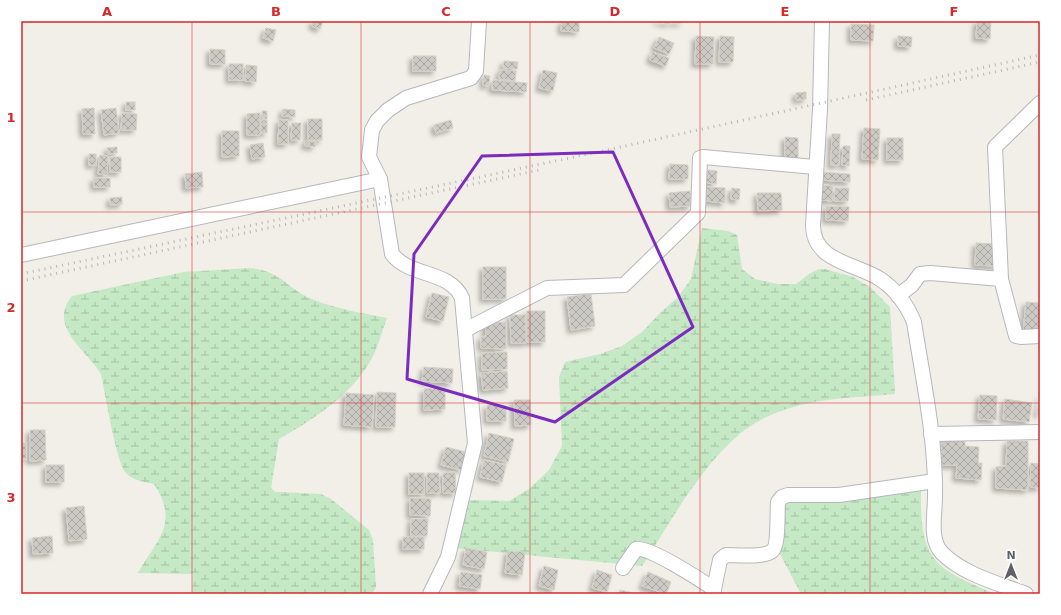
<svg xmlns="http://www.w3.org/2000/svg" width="1061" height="615" font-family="'DejaVu Sans',sans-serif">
<defs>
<pattern id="wetland-marsh" width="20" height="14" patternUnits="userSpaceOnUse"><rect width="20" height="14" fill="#c5e8c5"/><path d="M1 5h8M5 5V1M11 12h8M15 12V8" fill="none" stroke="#a3c0a4"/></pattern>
<pattern id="building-cross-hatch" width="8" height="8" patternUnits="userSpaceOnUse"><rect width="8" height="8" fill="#cccac5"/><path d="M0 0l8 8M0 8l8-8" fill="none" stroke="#a9a8a4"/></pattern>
<filter id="shadow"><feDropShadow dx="-3.5" dy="3.5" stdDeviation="2" flood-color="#0004"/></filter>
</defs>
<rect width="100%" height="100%" fill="#f1efe8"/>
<g fill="url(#wetland-marsh)">
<path d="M702,228L728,231L737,235L742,269L755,279L778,284H796L809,274L819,269H825L853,277L870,287L890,307L895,394C867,397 837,397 810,403C790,407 766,415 749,427C704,459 672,520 642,566L454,548L468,500L509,501L529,489L549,470L562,446L559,377L565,362L600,354L622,346L642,332L661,312L678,297L691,279Z"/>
<path d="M250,268C282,271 287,289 312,299C336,309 362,313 387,318C382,331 379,344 373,356C353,395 315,418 279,439L271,488L275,492H280L321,494L331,499L369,530L373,540L376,587L372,594H192L193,574L138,573C157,539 180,524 154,484C145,482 133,481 126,473C116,462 105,392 101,374C87,350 47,327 72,296L184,272Z"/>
<path d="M921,491C920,561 934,568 995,594H801L779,552L783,501Z"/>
</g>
<g fill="url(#building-cross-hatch)" stroke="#d6d1c6" filter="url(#shadow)">
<polygon points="313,21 323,21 320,29 312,26"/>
<polygon points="562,21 579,21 579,32 561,31"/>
<polygon points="655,21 670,21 669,24"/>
<rect x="672" y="21" width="10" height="2"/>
<polygon points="977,21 991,21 990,39 976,38"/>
<polygon points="851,24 874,25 873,41 851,40"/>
<polygon points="266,28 276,30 273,41 263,38"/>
<polygon points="696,36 714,37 713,64 695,64"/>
<polygon points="720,36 734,37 733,62 719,62"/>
<polygon points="898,36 912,37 911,47 898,46"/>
<polygon points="659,37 674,43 669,54 654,48"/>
<polygon points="210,49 225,50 225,64 210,64"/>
<polygon points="652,52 669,58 666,66 650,60"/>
<rect x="413" y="56" width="23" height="15"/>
<polygon points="504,61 518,62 517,69 503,68"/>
<rect x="229" y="64" width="14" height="16"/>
<polygon points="246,65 257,66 256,82 245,81"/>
<polygon points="500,70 516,71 515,81 499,79"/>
<polygon points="543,70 557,73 553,91 539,88"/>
<polygon points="484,75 490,76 489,86 483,85"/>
<polygon points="493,80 527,83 526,92 492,90"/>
<polygon points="806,92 806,99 796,100 796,93"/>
<rect x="126" y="102" width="9" height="8"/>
<polygon points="94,108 95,134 83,134 82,109"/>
<polygon points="116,108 119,133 104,135 101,110"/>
<polygon points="283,109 295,110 295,117 282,116"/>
<polygon points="262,111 267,111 267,119 263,119"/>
<polygon points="122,113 137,114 136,130 121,130"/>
<polygon points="260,113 260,135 247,135 247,114"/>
<rect x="308" y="119" width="14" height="21"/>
<rect x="261" y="120" width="6" height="13"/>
<polygon points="279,120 288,120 288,144 278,144"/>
<polygon points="451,120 453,128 436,133 434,125"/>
<polygon points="292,123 301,123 300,140 291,140"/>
<polygon points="864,128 880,129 878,160 862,159"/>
<polygon points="222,131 239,131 239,156 222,157"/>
<polygon points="832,134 840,134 839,165 831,165"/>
<polygon points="785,137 798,138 798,159 785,158"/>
<rect x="887" y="138" width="16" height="22"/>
<polygon points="305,141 316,142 315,147 305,146"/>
<polygon points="263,143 265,157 252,159 250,145"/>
<polygon points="843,146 850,146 849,166 842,165"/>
<polygon points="117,147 117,153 108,154 107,148"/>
<rect x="89" y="154" width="7" height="11"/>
<polygon points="100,155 108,156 107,175 98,174"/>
<rect x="110" y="157" width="11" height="15"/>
<polygon points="670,164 688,165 688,179 669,179"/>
<polygon points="708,170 717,171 716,184 706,183"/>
<polygon points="202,172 203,187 186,188 185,174"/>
<polygon points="822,172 850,174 850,182 821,180"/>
<rect x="94" y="178" width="16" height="9"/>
<polygon points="823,185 833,186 832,201 821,200"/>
<polygon points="707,187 725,188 725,203 706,201"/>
<polygon points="732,188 740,189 739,200 731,199"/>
<polygon points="835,188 849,188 848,201 834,201"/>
<polygon points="690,191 691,206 670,207 669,193"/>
<polygon points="757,193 781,193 782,210 758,211"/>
<polygon points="122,197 122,204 110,205 110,198"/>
<polygon points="826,206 849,207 848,221 826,220"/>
<polygon points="976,243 998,244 997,266 975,265"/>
<rect x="483" y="267" width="23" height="32"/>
<polygon points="432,293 449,297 443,321 426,317"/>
<polygon points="591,294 595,326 571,330 567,297"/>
<polygon points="1026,302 1040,303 1040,335 1023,334"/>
<rect x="527" y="311" width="18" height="31"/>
<polygon points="510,315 525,315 526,343 511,343"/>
<polygon points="506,322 506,349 481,348 481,337 486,336 485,323"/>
<polygon points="507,352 507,369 482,370 482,353"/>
<polygon points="424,367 453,369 452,383 422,381"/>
<polygon points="507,371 508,388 483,390 481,373"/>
<polygon points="445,388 445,409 424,410 424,389"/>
<polygon points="377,392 396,393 395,427 376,427"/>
<polygon points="346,393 374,395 372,427 344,425"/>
<polygon points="980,395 997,396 996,420 978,419"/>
<polygon points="1040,395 1040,415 1037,414"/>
<polygon points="1005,399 1032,403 1029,422 1003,419"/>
<polygon points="514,400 530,400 531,425 515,426"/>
<polygon points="487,405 506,406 506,421 487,421"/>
<polygon points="30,430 45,430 46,460 30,461"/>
<polygon points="489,433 514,439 508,462 484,456"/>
<polygon points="941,440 965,441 965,446 979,447 978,463 982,463 981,480 956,478 957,465 941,465"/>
<polygon points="1007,441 1028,441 1028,490 996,488 996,467 1006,466"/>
<rect x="21" y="443" width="5" height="16"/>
<polygon points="446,447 466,452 461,470 441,465"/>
<polygon points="484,460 506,465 502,482 480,477"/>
<polygon points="1031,463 1040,464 1040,488 1030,487"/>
<rect x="46" y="465" width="18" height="17"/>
<polygon points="455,472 456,493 443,493 443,473"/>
<rect x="409" y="473" width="15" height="21"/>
<polygon points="427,473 439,473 440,493 427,493"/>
<polygon points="410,498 431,499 430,516 410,515"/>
<polygon points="84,506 87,539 69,541 66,508"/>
<polygon points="411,519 428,519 427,536 411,536"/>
<polygon points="52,536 53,553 33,554 32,538"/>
<rect x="403" y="537" width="21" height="12"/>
<polygon points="466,548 487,552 484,569 463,565"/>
<polygon points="508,551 525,552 522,575 505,573"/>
<polygon points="544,566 558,570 554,590 539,586"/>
<polygon points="597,570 612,575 607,592 592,588"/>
<polygon points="461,572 482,575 480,589 459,586"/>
<polygon points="648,572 671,582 666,594 642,586"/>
<polygon points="620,590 634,593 634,594 619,594"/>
</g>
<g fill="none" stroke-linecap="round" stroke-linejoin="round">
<defs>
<g id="minor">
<path d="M822,21L820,109L813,225C813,262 855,263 880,279C895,289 907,305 914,322C923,380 936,438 935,497C935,514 929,540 942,553C964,575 998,583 1026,594"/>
<polyline points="21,255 380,179"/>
<polyline points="1001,279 995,147 1040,103"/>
<polyline points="898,296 912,285 920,274 930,273 1001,279 1016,336 1021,337 1040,336"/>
<polyline points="465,330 547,288 624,285 698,213 700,158 703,157 815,167"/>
<polyline points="931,434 1040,432"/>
<path d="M623,568L636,549C647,545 702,581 714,589"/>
<path d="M430,594L448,557L475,443L462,298C450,270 409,277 392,254L380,179L369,157L372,130L377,121L388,110L406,98L471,78L476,71L479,21"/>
<path d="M713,594L720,560L726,555C736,555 764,558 772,551C779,546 777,512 778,502L782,497L788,495H839L935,481"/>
</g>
</defs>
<use href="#minor" stroke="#b5b8bc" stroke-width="16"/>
<use href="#minor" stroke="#fff" stroke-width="14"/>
<g stroke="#b6b7b8" stroke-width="3" stroke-dasharray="1 5" stroke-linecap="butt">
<polyline points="866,100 1040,62"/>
<polyline points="21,274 598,152 1040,55"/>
<polyline points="21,281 539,170"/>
</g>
</g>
<path fill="none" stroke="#7b2cbf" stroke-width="3" stroke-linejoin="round" d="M613,152L693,327L555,422L407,379L414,254L482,156Z"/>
<path fill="none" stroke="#d62828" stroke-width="1" stroke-opacity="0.55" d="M192,21V594M361,21V594M530,21V594M700,21V594M870,21V594M21,212H1040M21,403H1040"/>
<rect width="1061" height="615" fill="none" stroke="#ffffff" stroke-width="44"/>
<g transform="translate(1011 565)" stroke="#ffffff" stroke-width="3" paint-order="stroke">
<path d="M0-3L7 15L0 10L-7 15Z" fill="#5f6368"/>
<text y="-6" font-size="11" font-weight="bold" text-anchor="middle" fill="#5f6368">N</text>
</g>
<rect x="22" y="22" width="1017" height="571" fill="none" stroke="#d62828" stroke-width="1.5"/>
<g font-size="13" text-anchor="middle" font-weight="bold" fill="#d62828">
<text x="107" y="16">A</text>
<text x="276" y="16">B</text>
<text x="446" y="16">C</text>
<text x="615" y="16">D</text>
<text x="785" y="16">E</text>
<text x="954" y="16">F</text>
<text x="11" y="122">1</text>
<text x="11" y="312">2</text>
<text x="11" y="502">3</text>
</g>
</svg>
